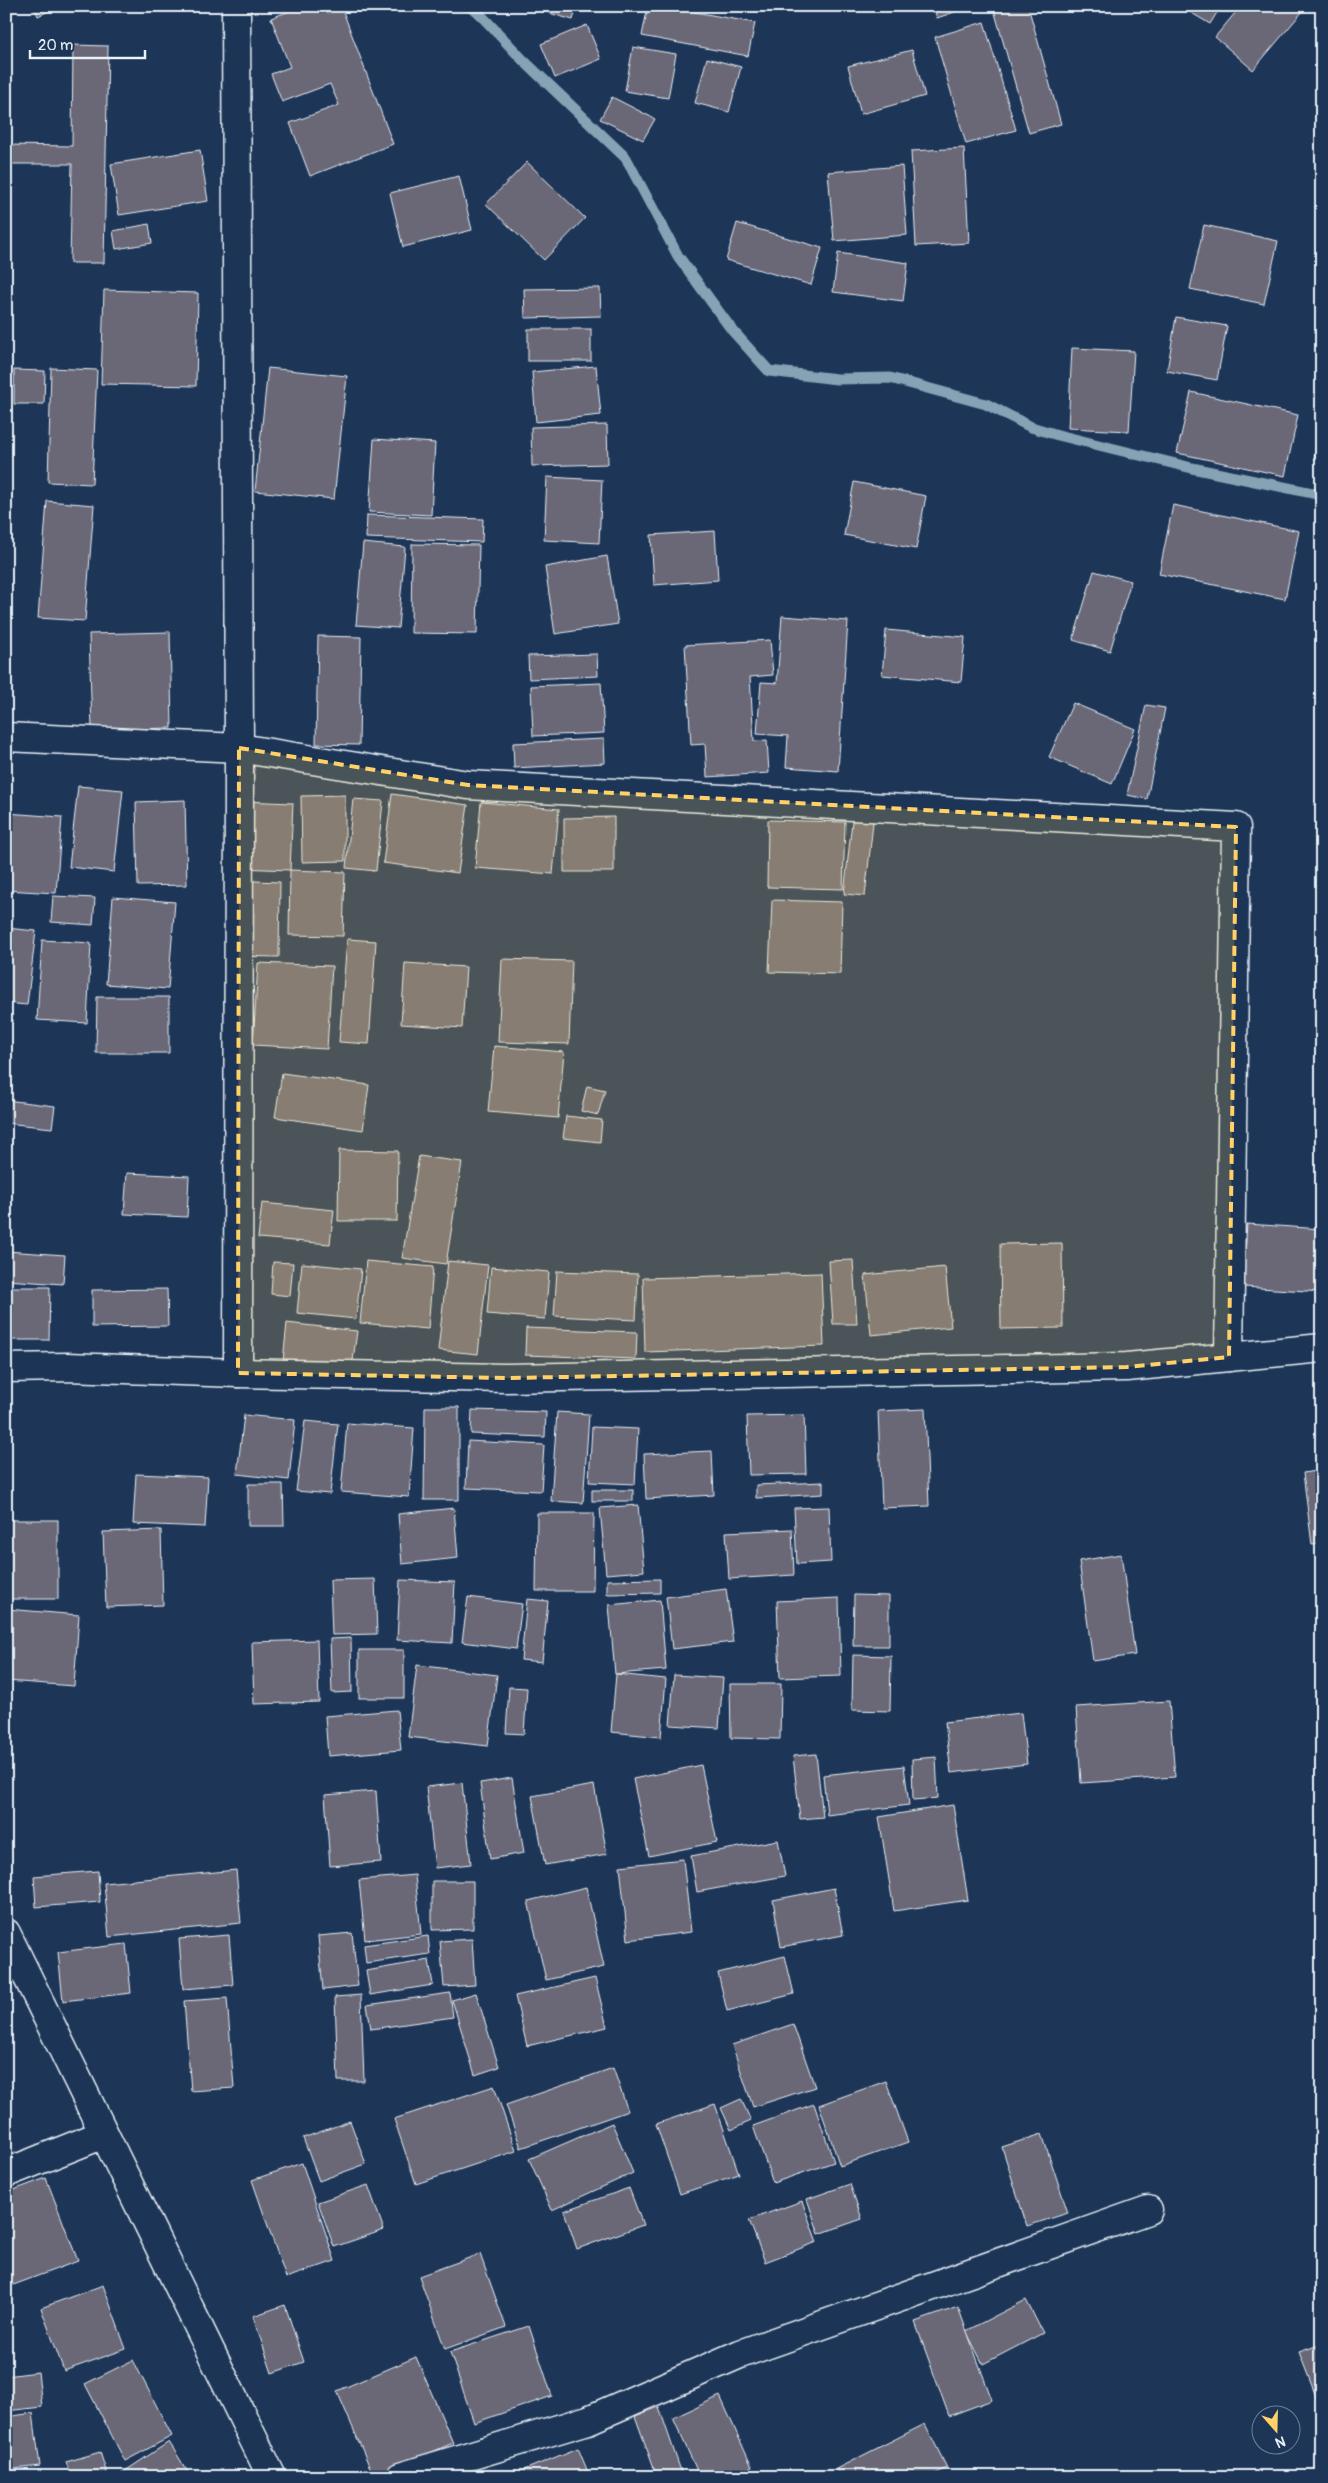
<svg xmlns="http://www.w3.org/2000/svg" width="1328" height="2483" font-family="Pangolin,sans-serif">
<rect width="100%" height="100%" fill="#1d3557"/>
<filter id="ink" filterUnits="userSpaceOnUse"><feTurbulence type="fractalNoise" baseFrequency=".02" numOctaves="2"/><feDisplacementMap in="SourceGraphic" scale="10" xChannelSelector="R" yChannelSelector="G"/><feConvolveMatrix kernelMatrix="1 2 1 2 8 2 1 2 1" color-interpolation-filters="sRGB"/></filter>
<g filter="url(#ink)">
<g fill="none" stroke-linecap="round" stroke-linejoin="round">
<polyline stroke="#86a3b5" stroke-width="11" points="468,6 477,11 523,60 626,158 678,256 732,330 769,371 837,379 890,378 986,404 1031,427 1058,435 1192,468 1322,495"/>
</g>
<g fill="#6b6777" stroke="#e8f1f8">
<polygon points="34,6 60,6 38,16"/>
<polygon points="303,6 341,6 393,144 310,176 290,123 339,105 330,84 282,102 271,74 290,67 271,18"/>
<polygon points="525,6 577,6 573,20"/>
<polygon points="648,6 663,6 755,23 748,56 642,36"/>
<polygon points="933,6 972,6 937,18"/>
<polygon points="993,6 1028,6 1061,124 1029,133"/>
<polygon points="1180,6 1221,6 1210,24"/>
<polygon points="1241,6 1298,6 1303,11 1253,70 1215,37"/>
<polygon points="984,22 1016,130 966,144 935,37"/>
<polygon points="587,25 601,59 555,78 541,44"/>
<polygon points="73,45 108,46 104,263 70,263 72,164 6,164 6,145 72,146"/>
<polygon points="633,47 676,54 668,98 625,91"/>
<polygon points="912,50 925,96 861,114 848,66"/>
<polygon points="707,58 741,67 729,112 695,103"/>
<polygon points="612,97 655,119 643,140 600,119"/>
<polygon points="964,148 969,243 916,246 911,151"/>
<polygon points="200,150 208,201 119,215 111,164"/>
<polygon points="527,162 585,218 544,260 486,204"/>
<polygon points="902,166 907,235 834,241 828,172"/>
<polygon points="459,176 472,230 403,247 390,193"/>
<polygon points="737,223 822,248 811,285 726,260"/>
<polygon points="149,224 152,243 116,249 113,231"/>
<polygon points="1204,225 1278,241 1264,304 1190,289"/>
<polygon points="838,253 908,263 903,301 833,292"/>
<polygon points="600,288 601,316 525,318 524,289"/>
<polygon points="104,290 198,293 196,386 101,384"/>
<polygon points="1176,317 1227,326 1217,380 1167,371"/>
<rect x="528" y="329" width="63" height="32"/>
<polygon points="1072,348 1134,351 1129,431 1068,428"/>
<polygon points="596,366 601,415 536,422 532,372"/>
<polygon points="51,368 97,370 92,484 48,482"/>
<polygon points="268,368 347,376 334,499 255,491"/>
<polygon points="14,370 45,371 44,404 14,404"/>
<polygon points="1191,392 1298,415 1285,476 1177,453"/>
<polygon points="1322,420 1322,460 1314,458"/>
<polygon points="607,425 608,464 532,466 531,427"/>
<polygon points="374,439 435,443 431,515 369,512"/>
<polygon points="547,477 602,480 599,543 544,540"/>
<polygon points="854,482 926,496 916,549 844,535"/>
<polygon points="47,501 94,505 85,621 38,618"/>
<polygon points="1173,505 1299,531 1285,599 1159,574"/>
<polygon points="367,515 483,519 482,542 366,538"/>
<polygon points="715,531 718,580 654,585 651,535"/>
<polygon points="363,543 405,547 398,628 356,625"/>
<polygon points="412,544 479,545 477,634 411,633"/>
<polygon points="607,556 618,624 555,634 545,567"/>
<polygon points="1094,571 1131,581 1110,651 1073,640"/>
<polygon points="782,616 848,621 838,771 786,767 788,736 757,734 761,682 777,683"/>
<polygon points="886,630 965,637 961,682 882,675"/>
<polygon points="170,632 172,728 92,730 89,634"/>
<polygon points="318,636 361,637 359,745 316,744"/>
<polygon points="770,640 773,675 750,677 754,741 767,740 769,773 707,777 705,744 691,745 685,645"/>
<polygon points="597,654 598,676 529,679 528,656"/>
<polygon points="601,683 604,733 533,736 531,686"/>
<polygon points="1073,703 1135,729 1112,784 1049,757"/>
<polygon points="1146,705 1165,708 1147,799 1127,795"/>
<polygon points="604,739 605,763 514,768 513,743"/>
<polygon points="78,786 123,790 114,872 69,867"/>
<polygon points="392,794 468,805 458,873 383,863"/>
<polygon points="345,795 345,861 302,862 301,796"/>
<polygon points="353,799 383,801 376,871 346,868"/>
<polygon points="185,800 187,885 138,886 136,802"/>
<polygon points="242,801 293,803 290,870 239,868"/>
<polygon points="481,802 559,809 553,874 475,868"/>
<polygon points="853,812 874,814 865,896 844,894"/>
<polygon points="6,813 62,817 56,893 6,890"/>
<polygon points="614,817 614,872 564,872 564,818"/>
<polygon points="768,820 845,822 843,889 767,887"/>
<polygon points="290,870 345,872 343,936 289,935"/>
<polygon points="228,880 280,882 279,957 226,956"/>
<polygon points="53,896 95,898 93,925 51,922"/>
<polygon points="113,897 175,902 168,989 106,984"/>
<polygon points="772,900 842,902 840,974 769,972"/>
<polygon points="6,928 36,931 27,1005 6,1003"/>
<polygon points="347,939 376,941 369,1044 339,1042"/>
<polygon points="42,940 91,943 87,1023 37,1020"/>
<polygon points="502,959 572,961 569,1044 498,1042"/>
<polygon points="258,963 332,966 327,1049 253,1045"/>
<polygon points="405,963 466,967 462,1028 401,1024"/>
<polygon points="97,997 169,997 169,1053 96,1053"/>
<polygon points="494,1046 564,1052 558,1118 488,1112"/>
<polygon points="282,1073 369,1085 363,1130 275,1117"/>
<polygon points="587,1086 605,1090 598,1115 581,1111"/>
<polygon points="6,1100 55,1106 52,1128 6,1123"/>
<polygon points="566,1116 602,1120 600,1142 563,1138"/>
<polygon points="339,1150 398,1151 397,1221 338,1221"/>
<polygon points="419,1156 462,1162 446,1264 402,1258"/>
<polygon points="127,1173 189,1176 187,1217 124,1214"/>
<polygon points="262,1203 334,1210 330,1244 258,1238"/>
<polygon points="1247,1224 1322,1229 1322,1292 1243,1287"/>
<polygon points="1062,1243 1063,1328 1001,1329 1000,1244"/>
<polygon points="6,1251 65,1255 63,1284 6,1280"/>
<polygon points="853,1260 857,1324 833,1324 829,1261"/>
<polygon points="366,1261 433,1267 428,1329 360,1323"/>
<polygon points="448,1261 488,1265 478,1354 438,1350"/>
<polygon points="273,1262 293,1263 290,1296 271,1294"/>
<polygon points="302,1263 361,1269 356,1319 297,1313"/>
<polygon points="491,1267 549,1272 545,1319 487,1314"/>
<polygon points="945,1267 951,1327 871,1335 865,1275"/>
<polygon points="557,1271 638,1274 636,1320 554,1316"/>
<polygon points="821,1273 824,1346 645,1352 643,1278"/>
<polygon points="6,1287 50,1287 49,1340 6,1340"/>
<polygon points="167,1289 168,1326 92,1327 92,1290"/>
<polygon points="287,1323 357,1331 352,1368 283,1361"/>
<polygon points="526,1328 637,1332 636,1359 525,1355"/>
<polygon points="425,1407 459,1407 459,1500 424,1500"/>
<polygon points="925,1409 929,1506 882,1508 878,1411"/>
<polygon points="472,1410 546,1412 545,1437 471,1434"/>
<polygon points="557,1412 589,1414 583,1503 551,1501"/>
<polygon points="244,1415 295,1420 289,1480 237,1474"/>
<polygon points="804,1415 806,1474 749,1475 747,1416"/>
<polygon points="305,1421 338,1424 330,1494 296,1491"/>
<polygon points="347,1423 414,1428 409,1497 341,1492"/>
<polygon points="592,1427 638,1429 635,1484 589,1482"/>
<polygon points="468,1441 544,1445 541,1491 466,1488"/>
<polygon points="712,1451 714,1495 646,1499 644,1454"/>
<polygon points="1322,1470 1322,1544 1312,1545 1303,1473"/>
<polygon points="136,1474 208,1477 205,1527 133,1524"/>
<polygon points="823,1482 823,1494 756,1498 756,1485"/>
<polygon points="248,1484 283,1484 284,1526 248,1526"/>
<rect x="592" y="1490" width="41" height="11"/>
<polygon points="638,1505 644,1571 606,1574 600,1508"/>
<polygon points="829,1507 831,1562 797,1564 794,1508"/>
<polygon points="454,1508 458,1558 402,1564 398,1514"/>
<polygon points="537,1513 594,1513 593,1591 536,1591"/>
<rect x="6" y="1520" width="52" height="79"/>
<polygon points="792,1529 794,1575 729,1579 726,1532"/>
<polygon points="161,1530 163,1605 106,1607 103,1532"/>
<polygon points="1121,1554 1135,1655 1093,1661 1079,1561"/>
<polygon points="375,1579 377,1634 332,1635 330,1580"/>
<polygon points="660,1579 660,1593 607,1594 607,1580"/>
<polygon points="400,1580 455,1582 452,1643 397,1640"/>
<polygon points="726,1589 733,1642 672,1649 666,1597"/>
<polygon points="854,1595 889,1596 889,1646 853,1646"/>
<polygon points="468,1597 522,1604 516,1649 462,1642"/>
<polygon points="839,1598 841,1676 780,1678 777,1601"/>
<polygon points="527,1599 548,1601 542,1662 521,1660"/>
<polygon points="660,1600 666,1670 615,1674 609,1605"/>
<polygon points="6,1609 79,1615 74,1686 6,1681"/>
<polygon points="351,1638 352,1692 332,1693 330,1639"/>
<polygon points="317,1640 319,1702 254,1704 252,1642"/>
<rect x="359" y="1650" width="45" height="48"/>
<polygon points="853,1655 891,1656 890,1711 852,1710"/>
<polygon points="417,1665 497,1675 488,1746 408,1737"/>
<polygon points="616,1674 666,1679 661,1737 611,1732"/>
<polygon points="674,1675 723,1678 719,1728 670,1725"/>
<polygon points="730,1684 781,1684 780,1739 731,1738"/>
<polygon points="509,1687 527,1688 524,1734 506,1733"/>
<polygon points="1169,1701 1175,1777 1081,1783 1076,1707"/>
<polygon points="397,1710 401,1750 328,1756 325,1716"/>
<polygon points="1021,1713 1027,1764 951,1773 945,1722"/>
<polygon points="816,1754 823,1817 800,1819 793,1756"/>
<polygon points="936,1757 938,1798 913,1800 912,1759"/>
<polygon points="701,1765 717,1842 649,1856 633,1779"/>
<polygon points="904,1766 909,1805 827,1815 823,1775"/>
<polygon points="512,1778 524,1853 490,1859 480,1783"/>
<polygon points="462,1783 471,1864 435,1868 426,1787"/>
<polygon points="594,1785 607,1854 545,1865 532,1796"/>
<polygon points="376,1791 381,1862 330,1866 325,1795"/>
<polygon points="953,1805 968,1900 894,1911 879,1817"/>
<polygon points="778,1840 785,1876 697,1892 691,1856"/>
<polygon points="683,1859 691,1932 628,1940 620,1866"/>
<polygon points="236,1870 241,1923 109,1937 104,1883"/>
<polygon points="98,1871 100,1902 36,1907 34,1876"/>
<polygon points="415,1875 421,1934 365,1940 359,1880"/>
<polygon points="432,1881 473,1881 473,1929 432,1930"/>
<polygon points="586,1887 604,1967 546,1980 528,1901"/>
<polygon points="834,1888 843,1935 781,1947 773,1900"/>
<polygon points="352,1933 358,1986 323,1990 318,1936"/>
<polygon points="229,1935 233,1985 183,1989 179,1939"/>
<polygon points="428,1936 430,1954 366,1963 364,1945"/>
<polygon points="472,1939 475,1985 444,1987 440,1941"/>
<polygon points="126,1944 131,1993 63,2001 58,1952"/>
<polygon points="785,1956 794,1994 727,2011 718,1973"/>
<polygon points="429,1960 433,1985 370,1995 366,1971"/>
<polygon points="595,1978 607,2027 527,2046 515,1996"/>
<polygon points="450,1993 453,2017 371,2029 367,2005"/>
<polygon points="476,1993 499,2067 475,2075 452,2000"/>
<polygon points="361,1995 364,2081 338,2081 335,1997"/>
<polygon points="227,1998 234,2088 191,2091 184,2001"/>
<polygon points="793,2024 815,2087 753,2107 732,2045"/>
<polygon points="613,2068 628,2111 521,2148 506,2105"/>
<polygon points="886,2081 908,2142 840,2166 819,2105"/>
<polygon points="494,2086 516,2151 416,2184 394,2119"/>
<polygon points="741,2099 751,2121 731,2130 721,2108"/>
<polygon points="715,2104 739,2174 680,2194 656,2124"/>
<polygon points="814,2104 834,2162 773,2183 753,2126"/>
<polygon points="350,2121 366,2164 319,2181 303,2138"/>
<polygon points="612,2123 633,2173 552,2210 529,2159"/>
<polygon points="1042,2134 1068,2213 1027,2226 1002,2147"/>
<polygon points="302,2163 335,2261 286,2278 252,2180"/>
<polygon points="46,2178 78,2261 8,2287 6,2193"/>
<polygon points="850,2184 862,2219 819,2234 807,2199"/>
<polygon points="368,2185 384,2230 334,2247 318,2202"/>
<polygon points="629,2188 643,2225 577,2249 564,2211"/>
<polygon points="802,2201 817,2242 765,2262 749,2220"/>
<polygon points="480,2254 506,2327 445,2349 419,2276"/>
<polygon points="103,2285 126,2349 64,2371 41,2308"/>
<polygon points="1026,2300 1043,2333 983,2364 966,2331"/>
<polygon points="285,2305 304,2362 272,2373 253,2316"/>
<polygon points="958,2307 992,2400 949,2416 915,2322"/>
<polygon points="529,2326 552,2396 474,2423 450,2352"/>
<polygon points="1322,2344 1322,2397 1317,2399 1299,2352"/>
<polygon points="416,2357 453,2443 374,2477 337,2391"/>
<polygon points="133,2360 172,2436 125,2461 85,2384"/>
<polygon points="38,2372 42,2407 6,2411 6,2376"/>
<polygon points="720,2396 752,2467 730,2477 700,2477 673,2418"/>
<polygon points="659,2407 683,2477 657,2477 635,2416"/>
<polygon points="33,2413 40,2466 6,2470 6,2417"/>
<polygon points="925,2424 947,2468 929,2477 840,2477 836,2469"/>
<polygon points="169,2442 191,2477 116,2477"/>
<polygon points="578,2448 590,2477 507,2477"/>
<polygon points="100,2452 108,2477 71,2477 66,2462"/>
</g>
<g fill="none" stroke-linecap="round" stroke-linejoin="round">
<defs>
<g id="street">
<polyline points="236,6 239,748 238,1373"/>
<polyline points="6,737 239,748 468,785 1236,827 1229,1357"/>
<polyline points="6,1933 272,2477"/>
<polyline points="6,2173 104,2134"/>
<polyline points="400,2477 588,2420 740,2354 1148,2210"/>
</g>
<polyline id="secondary" points="6,1368 67,1367 238,1373 506,1378 1127,1367 1322,1348"/>
</defs>
<use href="#street" stroke="#e8f1f8" stroke-width="31"/>
<use href="#secondary" stroke="#e8f1f8" stroke-width="31"/>
<use href="#street" stroke="#1d3557" stroke-width="28"/>
<use href="#secondary" stroke="#1d3557" stroke-width="28"/>
</g>
</g>
<path fill="#ffd166" fill-opacity="0.2" stroke="#ffd166" stroke-width="4" stroke-dasharray="10 6" stroke-linejoin="round" d="M239,748L468,785L1236,827L1229,1357L1127,1367L506,1378L238,1373Z"/>
<rect width="1328" height="2483" fill="none" stroke="#1d3557" stroke-width="25"/>
<rect x="12" y="12" width="1303" height="2458" fill="none" stroke="#e8f1f8" stroke-width="2" filter="url(#ink)"/>
<g transform="translate(1276 2430) rotate(160)"><circle r="24" fill="#1d3557" stroke="#6e8097"/>
<path d="M0-4L9 19L0 12L-9 19Z" fill="#ffd166"/>
<text y="-8" font-size="14" font-weight="bold" text-anchor="middle" fill="#e8f1f8">N</text>
</g>
<path d="M30 50v8h115v-8" fill="none" stroke="#e8f1f8" stroke-width="2.5"/>
<text x="38" y="50" font-size="15" fill="#e8f1f8" stroke="#1d3557" stroke-width="4" paint-order="stroke">20 m</text>
</svg>
